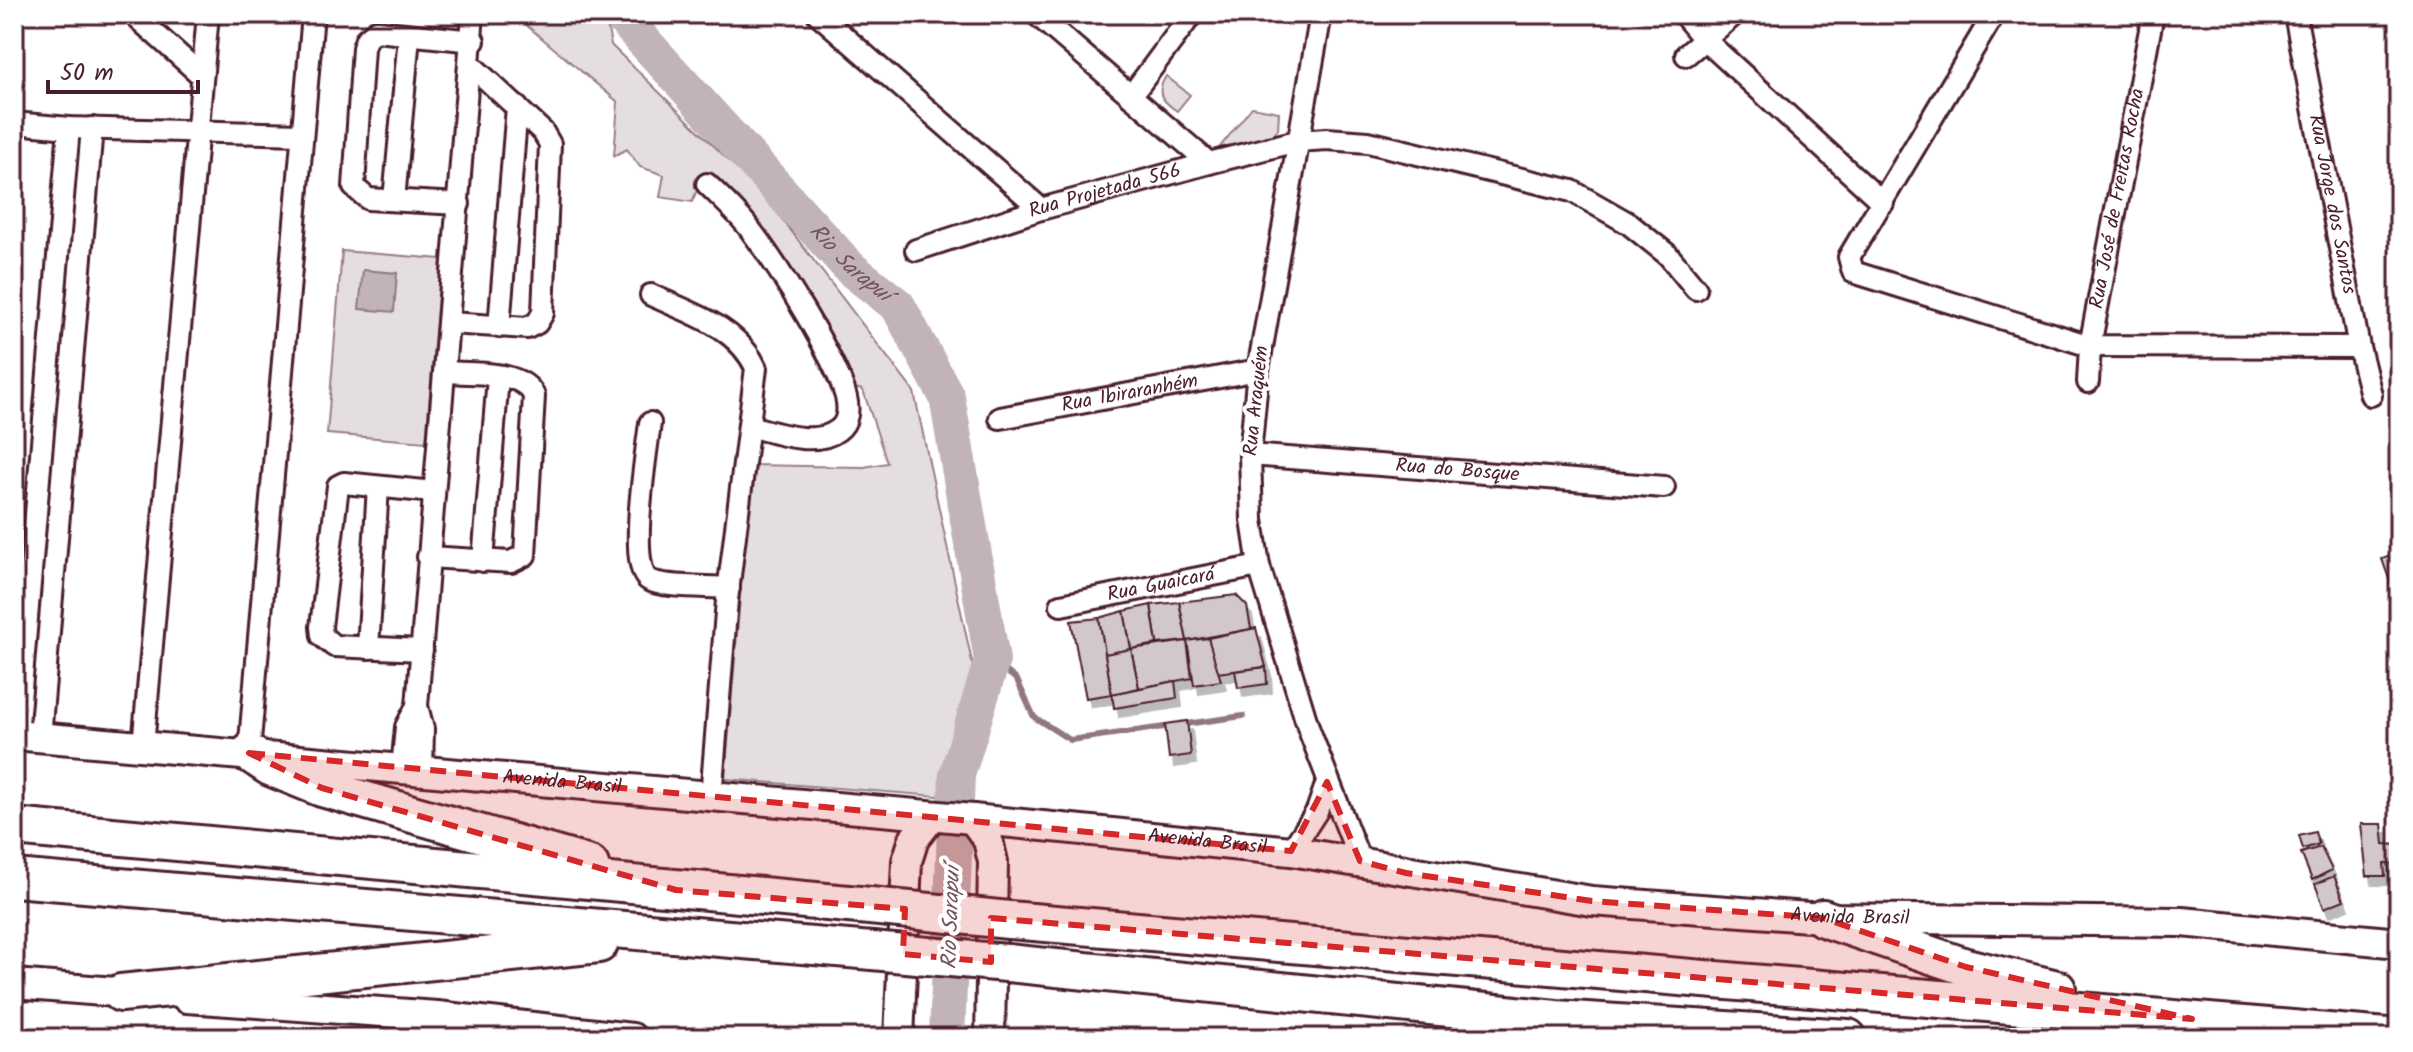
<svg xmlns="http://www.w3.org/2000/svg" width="2413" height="1052" font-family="Kalam,sans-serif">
<defs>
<filter id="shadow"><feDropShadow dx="5" dy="9" stdDeviation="0" flood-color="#0004"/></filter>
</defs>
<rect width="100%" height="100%" fill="#fff"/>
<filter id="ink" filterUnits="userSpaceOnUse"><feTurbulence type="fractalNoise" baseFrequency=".0125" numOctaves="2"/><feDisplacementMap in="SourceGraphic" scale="16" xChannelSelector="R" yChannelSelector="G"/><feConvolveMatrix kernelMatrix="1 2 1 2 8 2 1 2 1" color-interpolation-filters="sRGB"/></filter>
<g filter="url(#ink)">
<g fill="#e5dee0" stroke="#987e86" stroke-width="2">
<polygon points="513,14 605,14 611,45 763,194 914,392 976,681 949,776 949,797 725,779 751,465 864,467 887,463 863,390 851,387 734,199 704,174 692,202 660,197 664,175 640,167 627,149 614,156 618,102"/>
<path d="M1166,76L1190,95L1177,111C1161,100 1155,93 1166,76Z"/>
<polygon points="1252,107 1279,112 1278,129 1273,135 1222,149 1220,147"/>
<polygon points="342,251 441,259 426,442 327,434"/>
</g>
<polygon fill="#c1b3b6" stroke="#91787e" stroke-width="2" points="363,270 397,273 394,312 359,309"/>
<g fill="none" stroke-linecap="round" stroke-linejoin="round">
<polyline stroke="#91787e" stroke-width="6" points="992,660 1017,680 1034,717 1070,740 1243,716"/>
<path stroke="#c1b3b6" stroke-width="36" id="s1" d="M619,14L851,269L898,306L947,397L992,660L957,775L947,1038"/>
</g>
<g fill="#d2c7cb" stroke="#4a1f2b" stroke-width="2" filter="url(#shadow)">
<polygon points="2399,553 2399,607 2382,559"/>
<polygon points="1236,595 1247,606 1251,629 1187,641 1179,602"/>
<polygon points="1179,602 1187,641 1157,644 1151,605"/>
<polygon points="1151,605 1157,644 1131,649 1124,611"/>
<polygon points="1124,611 1131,649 1105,654 1099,618"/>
<polygon points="1099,618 1112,694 1086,698 1071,621"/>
<polygon points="1256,628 1266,667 1217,673 1208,638"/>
<polygon points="1208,638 1221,681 1194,685 1187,641"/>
<polygon points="1187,641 1192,678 1139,688 1131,649"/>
<polygon points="1131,649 1139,688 1112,694 1105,654"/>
<polygon points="1266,667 1267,684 1238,688 1235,671"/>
<polygon points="1175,681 1177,698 1114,708 1112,694"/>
<polygon points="1187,721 1191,755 1169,758 1165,724"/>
<polygon points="2361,824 2382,824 2384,844 2399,845 2399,864 2384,863 2385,876 2367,876"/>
<polygon points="2315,832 2319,844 2303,849 2299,836"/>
<polygon points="2321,847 2332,870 2312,880 2301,853"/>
<polygon points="2334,876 2344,900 2324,908 2315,884"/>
</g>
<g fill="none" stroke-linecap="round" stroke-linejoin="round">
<defs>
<g id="street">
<polyline points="133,14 201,75"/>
<polyline points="818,14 1041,209"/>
<polyline points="1036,14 1209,163"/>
<polyline points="1321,14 1258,370 1250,455 1252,520 1259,566 1309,730 1360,861"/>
<polyline points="1683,14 1704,39 1883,203"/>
<polyline points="1994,14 1849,257 1853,272 2090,346 2359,347"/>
<path id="s2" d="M2295,14L2359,347L2371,395"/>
<polyline points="1686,55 1735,14"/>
<polyline points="1131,96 1192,14"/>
<polyline points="14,123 69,128 301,134"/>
<path d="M707,184C721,198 737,212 749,228C776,263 835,356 846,397C849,409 848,423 838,430C815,448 774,432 749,426"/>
<polyline points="394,200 409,36"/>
<polyline points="459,204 368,199 354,187 363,48 366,39 376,31 474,41"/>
<path id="s3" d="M916,250L1041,209L1209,163L1297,141L1327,139L1368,142L1572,191L1628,223L1668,255L1696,289"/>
<path d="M651,295C690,313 737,326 756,368L727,600L711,797"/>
<polyline points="449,323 527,328 537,323 543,313 550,144 543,132 471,65"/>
<polyline points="499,327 517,107"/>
<path id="s4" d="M2088,382L2090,346L2153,14"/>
<path id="s5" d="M1000,418L1258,370"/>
<path d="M650,423C647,448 627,568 649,580C664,588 710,586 729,588"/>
<path id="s6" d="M1250,455L1664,487"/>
<path d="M428,557L511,562L525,555L534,396C523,369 469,374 445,372"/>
<polyline points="483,561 498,377"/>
<path id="s7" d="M1061,605L1259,566"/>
<polyline points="368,648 378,487"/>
<polyline points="422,650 334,646 322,636 321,627 338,486 344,483 434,492"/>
<polyline points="17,735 69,128"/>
<polyline points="144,735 208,14"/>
<polyline points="40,737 92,128"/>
<polyline points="249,753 313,14"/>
<polyline points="402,769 406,727 417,706"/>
<polyline points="422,770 423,729 417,706 473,14"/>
<polyline points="1291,851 1317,811 1327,782"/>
<polyline points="435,1038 437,1016"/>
</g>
<g id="secondary">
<path id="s8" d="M14,735L973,819L1291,851L1592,901L1823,918L2182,922L2399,943"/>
<polyline points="973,819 988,840 993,862 990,1038"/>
<polyline points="14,984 141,994"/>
<polyline points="187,998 437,1016 632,1038"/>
<polyline points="899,1038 907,861 914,839 932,816"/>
</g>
<g id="highway">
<polyline points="249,753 270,767 322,788 590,865"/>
<polyline points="14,827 870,906"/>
<polyline points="14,878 872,951"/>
<polyline points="1823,918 1966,967 2057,989"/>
<polyline points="1009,920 2399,1038"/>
<polyline points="1007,963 1556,1019 1848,1038"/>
<polyline points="121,993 599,944"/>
</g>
</defs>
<use href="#street" stroke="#4a1f2b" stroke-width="26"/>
<use href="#secondary" stroke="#4a1f2b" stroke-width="34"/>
<use href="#highway" stroke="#4a1f2b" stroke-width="42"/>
<use href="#street" stroke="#fff" stroke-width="20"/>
<use href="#secondary" stroke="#fff" stroke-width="28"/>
<use href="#highway" stroke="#fff" stroke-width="36"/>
<defs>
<g id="highway-bridge">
<polyline points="870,906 1009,920"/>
<polyline points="872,951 1007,963"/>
</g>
</defs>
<use href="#highway-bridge" stroke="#4a1f2b" stroke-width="42" stroke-linecap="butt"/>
<use href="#highway-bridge" stroke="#fff" stroke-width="36"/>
</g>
</g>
<path fill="#d62828" fill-opacity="0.2" stroke="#d62828" stroke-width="6" stroke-dasharray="16 10" stroke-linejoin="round" d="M249,753L1291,851L1327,782L1360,861L1406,873L1592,901L1823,918L1966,967L2192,1019L991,918V962L903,954L905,909L676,890L322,788Z"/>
<g text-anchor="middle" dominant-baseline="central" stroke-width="8" stroke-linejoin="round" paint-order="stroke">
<g font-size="20" fill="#4a1f2b" stroke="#fff">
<text stroke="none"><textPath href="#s3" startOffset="198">Rua Projetada 566</textPath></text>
<text stroke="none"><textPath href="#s4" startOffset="186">Rua José de Freitas Rocha</textPath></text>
<text stroke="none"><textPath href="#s2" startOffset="194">Rua Jorge dos Santos</textPath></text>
<text stroke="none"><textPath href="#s5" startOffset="132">Rua Ibiraranhém</textPath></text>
<text transform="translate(1257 401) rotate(-84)">Rua Araquém</text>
<text stroke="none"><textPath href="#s6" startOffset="208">Rua do Bosque</textPath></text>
<text stroke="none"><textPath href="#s7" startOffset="102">Rua Guaicará</textPath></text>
<text stroke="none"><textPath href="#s8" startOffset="550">Avenida Brasil</textPath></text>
<text stroke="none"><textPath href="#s8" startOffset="1198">Avenida Brasil</textPath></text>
<text stroke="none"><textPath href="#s8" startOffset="1846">Avenida Brasil</textPath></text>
</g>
<g font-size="22" font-style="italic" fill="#74535c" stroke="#fff">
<text stroke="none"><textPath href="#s1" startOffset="340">Rio Sarapuí</textPath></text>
<text transform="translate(952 918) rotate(-88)">Rio Sarapuí</text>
</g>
</g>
<rect width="2413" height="1052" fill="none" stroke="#fff" stroke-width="48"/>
<rect x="24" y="24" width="2365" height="1004" fill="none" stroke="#4a1f2b" stroke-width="3" filter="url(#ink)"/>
<path d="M48 80v12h150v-12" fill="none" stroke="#4a1f2b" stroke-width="4"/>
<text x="60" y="80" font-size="24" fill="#4a1f2b" stroke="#ffffff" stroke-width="6" paint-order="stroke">50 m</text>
</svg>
